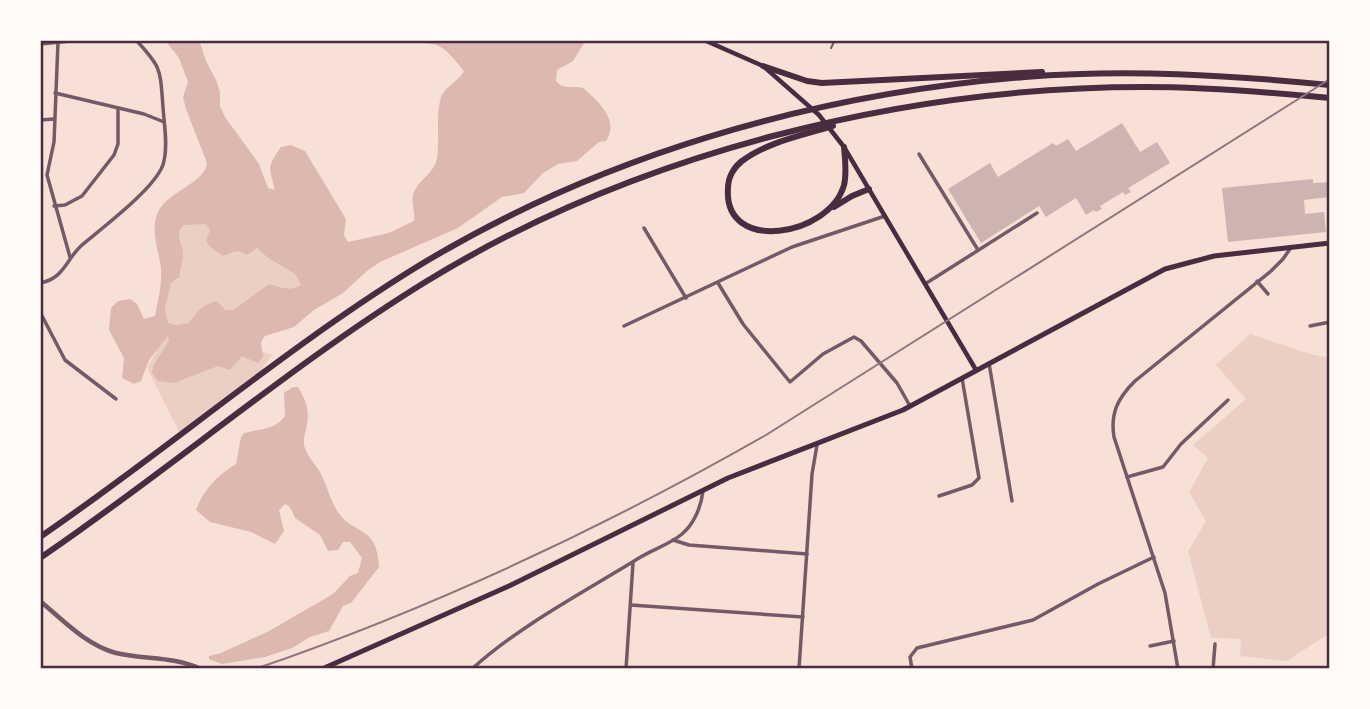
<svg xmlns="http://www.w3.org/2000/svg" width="1370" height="709" font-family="Manrope,sans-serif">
<rect width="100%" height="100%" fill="#f7e1d7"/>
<g fill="#ebcfc5">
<path d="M184,224H206L210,230L206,240L232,254L238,251L257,248L268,258L295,274L301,285C290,292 280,287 269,284L233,310H226L221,305L194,314L189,323L175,325L168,323L165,309L171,282L178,280L183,254L178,234Z"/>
<polygon points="171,332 248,347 272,355 261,370 179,432 147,368 160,345"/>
<polygon points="1250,334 1310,354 1330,358 1330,633 1287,661 1240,656 1241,639 1211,638 1188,551 1206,521 1189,492 1208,458 1193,445 1246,399 1216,365"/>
</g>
<g fill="#dcb8b0" fill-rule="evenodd">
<path d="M165,40H199L206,61L216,80L220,92V106L225,117L259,164L268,188L275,190C269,165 266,169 281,147L291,145L305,151L346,219L344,235L348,242L389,233L414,221C416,211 409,200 415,190C421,178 434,173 437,159C440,140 435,111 442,95C447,85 459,81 464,71C456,62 446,46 432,44C425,43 422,43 415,40H586L573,61L557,70L556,81C564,91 573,85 583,88C598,101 620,120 606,141L599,142L577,161L558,164L543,173L524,193L502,197L458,228L380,262L367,271L343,293L314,310L294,327L265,336L261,342L263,357L258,363L242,356L230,370L218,366L174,383L158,381L152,373L153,366L169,340L168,336L149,360L141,381L134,384L122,378L124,358L109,330L111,308L118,301L130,299L137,304L144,319L155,316C157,304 161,290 161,278C163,256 148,235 158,212C167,192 205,183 207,163L186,109L183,97L188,82L179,58ZM206,224L210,230L206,240L209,246L223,256L238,251L247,255L257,248L268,258L295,274L301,285C290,292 280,287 269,284L233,310H226L216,301C203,305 196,311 189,323L175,325L168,323L165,309L171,283L179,278C180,270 183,261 183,253C182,242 174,234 184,225Z"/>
<path d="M293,387H298C305,399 310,410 307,424C306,431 303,438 304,445C306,454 313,462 318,469C326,481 329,497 336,509C352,537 377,522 379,567L351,603L343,606L329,631L310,637L292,648L265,657L222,664L209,659V656L221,653L269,631L333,594L350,576L358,573L362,558L350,542H343L338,550L328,551L320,535L295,518L290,507L285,504L279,510L284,531L275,544L251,532L210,522L196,510C203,490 218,475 236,464L241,437L244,433C259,429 275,430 285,416L284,393Z"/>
</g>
<g fill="#ccb4b1">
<polygon points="1122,123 1140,152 1157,142 1170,163 1128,188 1131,192 1125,195 1123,192 1100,206 1102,209 1096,212 1094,210 1086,215 1076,198 1046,217 1039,206 981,243 948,189 990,163 998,177 1053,143 1056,146 1068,139 1076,151"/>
<polygon points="1313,179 1313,183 1330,182 1330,197 1304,200 1305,214 1324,212 1326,232 1228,242 1222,188"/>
</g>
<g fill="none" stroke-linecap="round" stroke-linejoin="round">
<polyline stroke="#755966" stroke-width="2" points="831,48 835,40"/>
<g stroke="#755966" stroke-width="3.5">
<polyline points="58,42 54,142 47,175 70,257"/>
<polyline points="40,44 81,40"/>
<polyline points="55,93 144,114 164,122"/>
<polyline points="40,120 54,119"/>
<polyline points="919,154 978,250"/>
<polyline points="54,206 65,205 82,196 114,155 118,144 118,109"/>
<polyline points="644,228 686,298"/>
<polyline points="1257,281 1268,294"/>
<path d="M40,283C64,279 66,259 82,245C102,228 160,185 164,161C168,144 164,124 163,107C160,69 162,68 136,40"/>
<polyline points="718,283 743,324 790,382 823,354 854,337 861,341 897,383 910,406"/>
<polyline points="925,284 1037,213"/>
<polyline points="40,312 65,360 116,399"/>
<polyline points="624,326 792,247 885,216"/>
<polyline points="1310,326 1330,322"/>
<polyline points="989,363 1012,501"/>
<polyline points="1127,477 1163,467 1181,444 1228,400"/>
<polyline points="939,496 972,485 979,478 962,378"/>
<polyline points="673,540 689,545 807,554"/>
<polyline points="631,605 803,617"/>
<polyline points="1150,646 1174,641"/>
<path d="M472,669C519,626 584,592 639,558C653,549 669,545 682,534C694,524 701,507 703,491"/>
<polyline points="626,669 633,563"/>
<polyline points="799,669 812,474 817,445"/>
<polyline points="912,669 910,657 917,648 1033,620 1098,584 1154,557"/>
<path d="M1178,669L1165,593L1114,437C1110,413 1118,398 1135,381L1271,271L1283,259L1290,249"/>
<polyline points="1213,669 1215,644"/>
</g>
<path stroke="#755966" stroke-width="4.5" d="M40,601C63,620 86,645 116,653C145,660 173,656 201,669"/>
<polyline stroke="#4a2c40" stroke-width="4.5" points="704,40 763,66 819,115 844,147 976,370"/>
<polyline stroke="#4a2c40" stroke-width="5" points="322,669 509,586 728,478 903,410 1165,269 1214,256 1330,243"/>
<g stroke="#4a2c40" stroke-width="6">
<polyline points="763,66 807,81 822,83 1042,72"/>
<path d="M833,126C804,135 767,142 742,161C734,167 728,177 728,188C723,255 830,236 844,185C847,173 845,159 844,147"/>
<polyline points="834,207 852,196 869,189"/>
<path d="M40,537C167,450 284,349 415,268C598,156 812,94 1025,77C1127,69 1228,75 1330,85"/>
<path d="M40,558C171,469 292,364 427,281C636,153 901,87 1145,87C1207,87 1268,92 1330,98"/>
</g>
<path stroke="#8f747c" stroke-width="2" d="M255,669C433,608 603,528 766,435L1330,79"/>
</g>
<rect width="1370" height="709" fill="none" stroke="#fffaf5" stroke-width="84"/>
<rect x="42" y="42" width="1286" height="625" fill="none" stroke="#4a2c40" stroke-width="2.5"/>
</svg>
